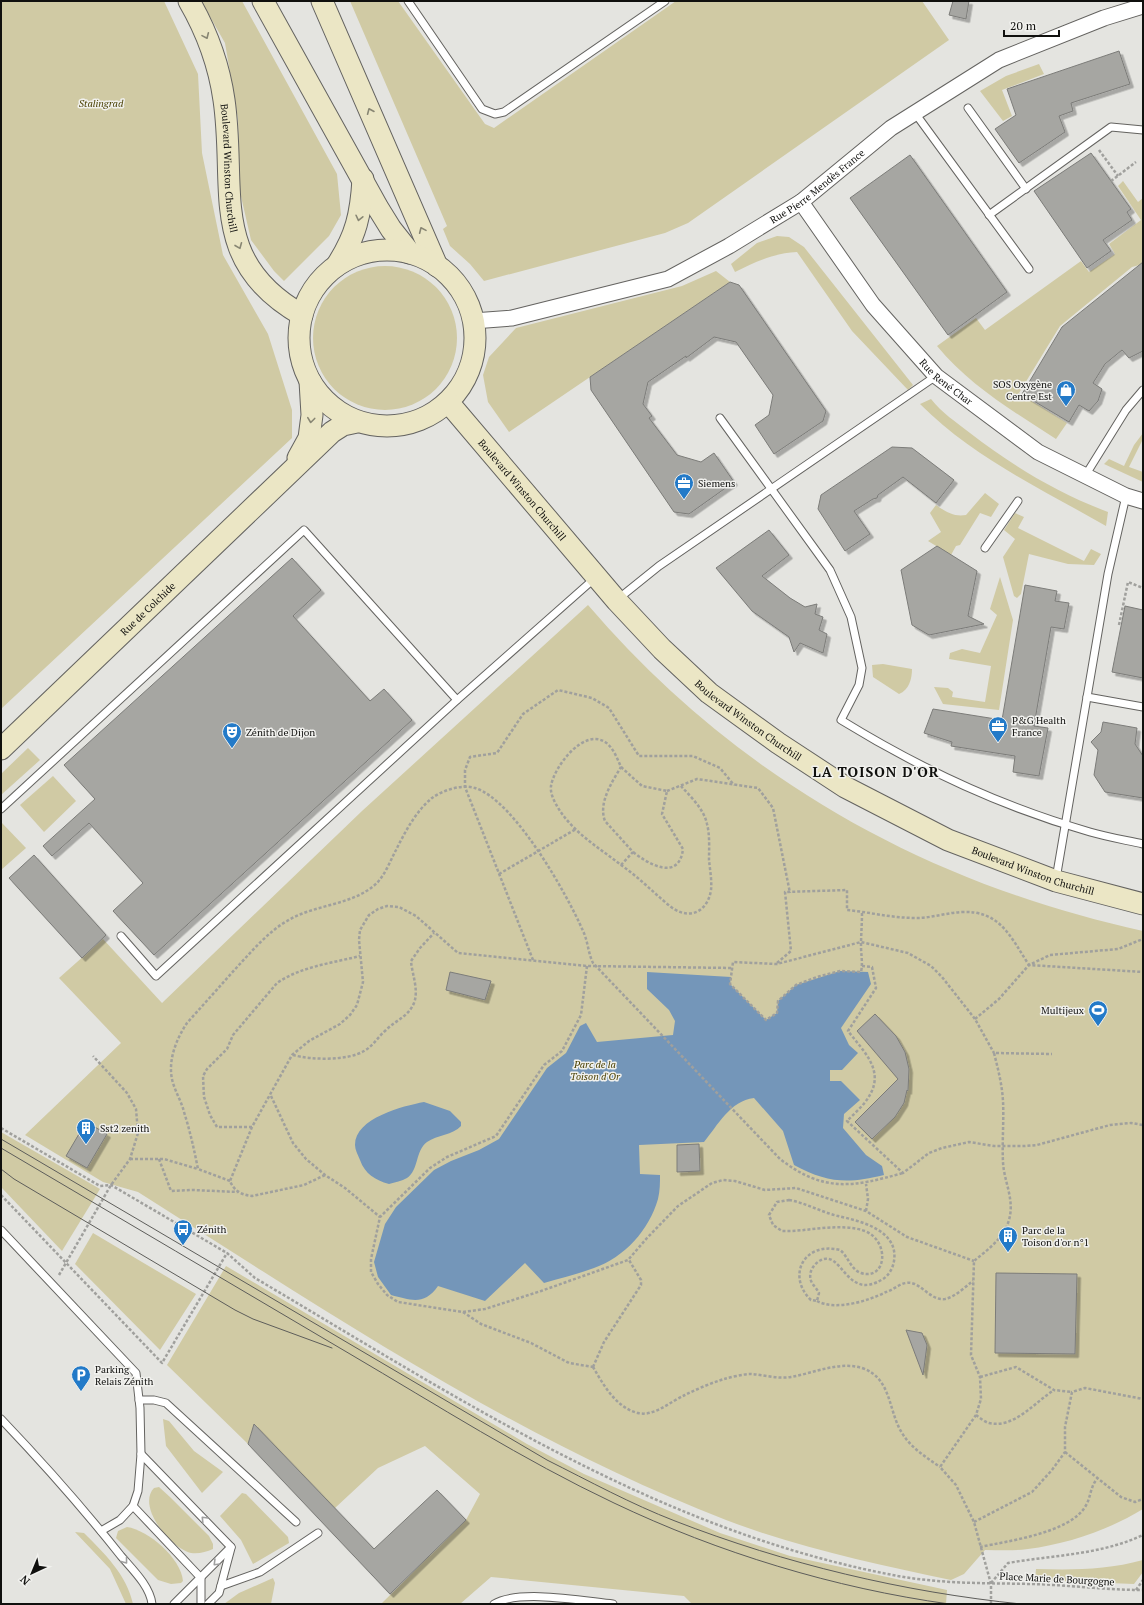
<svg xmlns="http://www.w3.org/2000/svg" width="1144" height="1605" font-family="'PT Serif',serif">
<defs>
<filter id="shadow"><feDropShadow dx="3.5" dy="3.5" stdDeviation="0" flood-color="#0004"/></filter>
</defs>
<rect width="100%" height="100%" fill="#e4e4e0"/>
<g fill="#d0caa4">
<polygon points="1,1 164,1 198,74 202,153 223,255 268,334 292,410 292,438 1,709"/>
<polygon points="201,1 242,1 337,174 341,215 329,236 284,281 274,271 251,240 240,192 238,119 225,43"/>
<polygon points="350,1 398,1 485,124 494,128 676,1 922,1 949,40 688,223 665,233 484,281 470,264 450,246 443,229 447,226"/>
<polygon points="1039,64 1044,74 1002,90 1012,116 1003,121 980,91 1006,76"/>
<path d="M1123,181L1138,202L1143,198V264L1132,267L1060,326L1019,393L1067,423L1056,439C1013,411 970,386 937,346L976,318L985,330L1081,261L1089,272L1115,254L1109,244L1141,220L1118,186Z"/>
<path d="M777,236L789,237L804,247L913,385L908,390L852,331L797,252C774,253 755,262 735,272L731,264L757,243Z"/>
<circle cx="385" cy="338" r="72"/>
<polygon points="716,271 730,282 509,432 488,402 483,375 489,357 516,328 682,286"/>
<path d="M931,399C942,413 956,422 970,433C1013,466 1057,493 1108,512L1106,526C1040,488 974,458 920,404Z"/>
<polygon points="1143,433 1143,439 1129,467 1143,472 1143,482 1104,464 1109,459 1124,466 1134,445"/>
<path d="M985,493L999,504L991,517L980,513L960,545L956,546L951,555L928,541L941,532L930,513L936,505C946,512 954,517 966,515Z"/>
<polygon points="1015,513 1024,517 1018,528 1084,561 1091,549 1101,554 1094,565 1068,564 1029,554 1021,594 1017,598 1014,596 1003,557 1015,539 1004,530"/>
<polygon points="1000,577 1013,620 999,710 943,704 934,687 948,688 953,692 952,697 985,702 991,666 949,659 950,653 962,649 980,653 997,615 990,609"/>
<path d="M588,605C734,776 924,883 1143,931V1509C1109,1530 1067,1544 1028,1549C1014,1551 999,1550 985,1550L964,1574L951,1580C875,1564 799,1548 726,1520C516,1439 328,1312 138,1192L103,1182L25,1135L121,1043L59,978L103,939L162,1003L362,811Z"/>
<path d="M883,664L912,669C912,679 909,690 899,694L873,677L872,665Z"/>
<polygon points="28,748 40,760 1,795 1,774"/>
<polygon points="53,776 76,801 44,832 20,805"/>
<polygon points="1,822 26,848 1,870"/>
<polygon points="1,1132 100,1189 62,1251 1,1187"/>
<polygon points="93,1233 196,1294 160,1350 75,1264"/>
<polygon points="226,1266 527,1444 584,1474 720,1533 790,1556 947,1590 946,1604 692,1604 684,1596 491,1577 460,1604 381,1604 466,1520 480,1494 425,1446 378,1468 335,1508 256,1426 252,1430 248,1444 167,1365"/>
<polygon points="163,1419 169,1421 194,1451 223,1472 202,1493 166,1446"/>
<path d="M159,1487L171,1498L209,1536L213,1544V1549C206,1552 199,1554 191,1553C172,1549 136,1507 154,1488Z"/>
<polygon points="242,1493 246,1494 288,1537 289,1543 253,1564 241,1540 220,1516"/>
<path d="M127,1527C148,1530 181,1558 183,1581L181,1583L171,1584L158,1580L116,1538L118,1531Z"/>
<path d="M75,1532L84,1533C104,1553 127,1575 133,1604H126L110,1569Z"/>
<path d="M1143,1560V1572L1134,1584L1035,1580L1036,1569C1073,1570 1107,1570 1143,1560Z"/>
<polygon points="273,1578 275,1583 271,1604 224,1604 239,1593"/>
</g>
<g fill="#7496b9">
<path d="M840,971L868,972L871,984L841,1028L849,1045L858,1053L842,1070H830V1081H841L860,1100L844,1114L843,1128L866,1155L882,1166L884,1175C848,1184 827,1183 794,1165L783,1131L754,1098C730,1101 718,1125 704,1142L639,1145L640,1174L660,1175C660,1182 660,1191 658,1199C649,1230 625,1257 594,1268C578,1274 561,1278 544,1283L525,1263L485,1301L438,1286C424,1306 411,1300 391,1295L378,1277L374,1262L385,1224L396,1207L434,1170L451,1161L479,1150L499,1139L547,1068L566,1053L580,1026L586,1023L597,1042L673,1035L675,1021L669,1010L647,989V972L731,977L730,984L766,1020L777,1013L778,1001L796,985Z"/>
<path d="M424,1102L450,1111L461,1122V1126C453,1135 437,1135 427,1142C415,1151 419,1170 407,1178C402,1181 395,1182 389,1184C375,1180 365,1174 360,1160C358,1155 355,1150 355,1145C355,1118 403,1106 424,1102Z"/>
</g>
<g fill="#a6a6a2" stroke="#7c7c79" filter="url(#shadow)">
<polygon points="953,1 969,1 966,19 949,15"/>
<polygon points="1119,51 1130,84 1071,103 1073,111 1059,116 1065,132 1019,163 995,129 1016,115 1007,89"/>
<polygon points="1091,153 1131,209 1127,212 1132,220 1103,240 1111,251 1087,268 1034,191"/>
<polygon points="910,155 1007,292 948,335 850,198"/>
<polygon points="1143,262 1143,351 1129,358 1122,350 1105,364 1093,383 1102,389 1098,401 1089,411 1079,405 1069,422 1022,394 1062,327"/>
<polygon points="730,282 739,285 826,411 823,421 774,454 755,425 769,415 773,395 736,342 714,337 686,358 686,356 648,382 643,404 652,416 649,418 677,455 701,462 714,453 734,482 689,514 674,512 591,390 590,377"/>
<polygon points="892,447 912,448 954,480 936,503 903,477 878,495 877,498 873,499 854,511 870,534 845,551 818,509 821,495"/>
<polygon points="769,530 789,555 762,576 790,598 805,607 817,604 815,614 823,617 819,630 827,634 823,653 800,643 794,652 789,637 752,611 716,568"/>
<polygon points="937,546 977,571 968,616 984,624 929,635 912,625 901,570"/>
<polygon points="292,558 321,590 293,616 370,701 384,689 412,720 154,955 113,911 143,883 89,823 52,856 43,846 95,799 64,765"/>
<polygon points="1025,585 1057,591 1055,601 1069,603 1064,629 1051,627 1034,726 1048,728 1039,776 1013,772 1015,756 951,746 952,742 924,733 933,709 1002,720"/>
<polygon points="1125,606 1143,610 1143,678 1112,672"/>
<polygon points="1103,722 1137,728 1135,744 1143,756 1143,798 1105,792 1094,775 1098,750 1091,742 1101,732"/>
<polygon points="34,855 106,935 82,958 9,878"/>
<polygon points="450,972 491,981 485,1000 446,990"/>
<polygon points="875,1014 896,1036 905,1052 909,1069 908,1091 907,1090 904,1103 895,1117 872,1139 855,1122 898,1079 857,1031"/>
<polygon points="86,1122 107,1134 87,1168 66,1156"/>
<polygon points="699,1144 700,1171 677,1172 677,1145"/>
<polygon points="996,1273 1077,1274 1075,1354 995,1353"/>
<polygon points="906,1330 922,1333 927,1345 923,1375"/>
<polygon points="254,1424 374,1549 437,1490 466,1520 390,1594 248,1444"/>
</g>
<g fill="none" stroke-linecap="round" stroke-linejoin="round">
<defs>
<g id="lane">
<polyline points="408,1 482,109 495,114 504,112 665,1"/>
<polyline points="968,108 1026,189"/>
<polyline points="915,113 1029,269"/>
<polyline points="989,215 1111,127 1143,130"/>
<path d="M720,418L830,570L851,617L862,668L859,685L841,720C919,768 1002,807 1090,832C1107,837 1125,840 1143,844"/>
<polyline points="1085,476 1126,410 1143,390"/>
<polyline points="985,548 1018,501"/>
<polyline points="618,599 659,566 936,376"/>
<polyline points="1087,697 1143,707"/>
<polyline points="1,809 304,530 457,700"/>
<polyline points="1056,879 1108,574 1126,496"/>
<polyline points="121,936 156,976 457,700 595,578"/>
<polyline points="1,1230 136,1373 140,1408 141,1454 138,1491 133,1506 120,1520 101,1531"/>
<polyline points="139,1400 154,1400 166,1403 296,1522"/>
<path d="M1,1419C43,1463 83,1508 121,1556C132,1569 150,1586 152,1604"/>
<polyline points="141,1454 231,1547"/>
<polyline points="133,1506 201,1578 201,1604"/>
<polyline points="221,1586 260,1572 318,1533"/>
<polyline points="174,1604 231,1547"/>
<polyline points="208,1604 219,1593 231,1548"/>
<path d="M494,1604C519,1589 583,1601 613,1604"/>
</g>
<g id="street">
<path id="s1" d="M801,202L873,305L936,376L1038,452L1126,496L1143,501"/>
<path id="s2" d="M473,321L512,318L668,279L729,246L801,202L891,128L999,60L1104,18L1143,6"/>
</g>
<g id="secondary">
<path id="s3" d="M189,1C207,32 219,65 224,100C237,189 207,261 302,315"/>
<polyline points="263,1 378,208 391,229 410,253"/>
<polyline points="322,1 437,266"/>
<circle cx="387" cy="338" r="88"/>
<path d="M337,265C356,236 361,214 363,179"/>
<path id="s4" d="M448,402L617,601L662,649L709,693L778,743L845,787L948,840L1056,881L1143,904"/>
<polyline points="298,458 309,438 312,415 310,381"/>
<path id="s5" d="M1,749L332,432L343,425L357,422"/>
</g>
</defs>
<use href="#lane" stroke="#646360" stroke-width="9"/>
<use href="#street" stroke="#646360" stroke-width="17"/>
<use href="#secondary" stroke="#646360" stroke-width="23"/>
<g stroke="#a0a09d" stroke-width="2.5" stroke-dasharray="3 2" stroke-linecap="butt">
<polyline points="1099,150 1118,176"/>
<polyline points="1111,181 1136,162"/>
<polyline points="1119,625 1128,582 1143,588"/>
<path d="M621,767L642,786L667,791L662,814L683,849C679,882 648,864 633,852"/>
<polyline points="667,791 697,779 758,788 773,808 790,893"/>
<path d="M621,865L633,852L605,821C598,803 612,782 621,767C617,758 613,747 605,742C583,728 554,767 551,786C550,793 554,801 557,806C572,832 598,847 621,865C634,874 646,885 658,896C663,900 669,906 674,909C692,920 708,910 711,890C712,881 710,870 709,860C709,849 710,835 707,824C704,809 690,796 680,785"/>
<polyline points="499,874 576,829"/>
<path d="M862,913C862,924 861,935 861,946C861,955 863,963 861,972L840,971L817,977L796,985L778,1001L777,1013L766,1020L730,984L733,962L777,964L861,942L908,953L931,966L942,977L975,1019L994,1053"/>
<polyline points="533,960 465,787 465,770 470,757 497,753 523,714 558,690 592,698 609,708 639,756 693,756 720,768 734,785"/>
<path d="M777,963L791,951L785,892L847,890V910C869,912 891,918 916,918C931,918 946,913 961,912C1000,910 1010,936 1029,965L1050,955L1118,949L1143,939"/>
<polyline points="587,966 581,1015 562,1051 544,1065 496,1136 447,1157 430,1168 380,1217 371,1259 371,1272 378,1284 387,1295 398,1302 463,1312 485,1309 541,1291 628,1260 647,1238 678,1206 712,1183 723,1180 735,1181 765,1190 796,1188 866,1211 907,1237 974,1261"/>
<path d="M862,966L872,967L876,988L848,1031C864,1052 886,1071 868,1098C863,1106 854,1114 847,1121L903,1173L929,1153L942,1148L969,1142L994,1146H1025L1037,1145L1110,1125L1131,1123L1143,1125"/>
<polyline points="975,1019 999,999 1029,965 1143,972"/>
<path d="M293,1055C311,1060 348,1061 364,1051C373,1046 378,1037 386,1030C396,1020 408,1017 414,1003C419,990 412,974 411,961L420,948L434,933"/>
<polyline points="271,1096 293,1143 306,1159 325,1175 345,1188 380,1217"/>
<path d="M252,1127H217L210,1115L204,1097L203,1076L207,1069L227,1049L233,1035L277,983C300,967 332,963 360,956"/>
<path d="M1,1128L100,1186L111,1185L227,1253L255,1278C460,1399 660,1532 898,1576C943,1584 987,1583 1032,1584C1069,1585 1106,1590 1143,1590"/>
<polyline points="130,1159 164,1159 198,1169"/>
<polyline points="159,1159 171,1191 192,1190 238,1192"/>
<path d="M325,1175L304,1185L252,1196C242,1195 234,1191 230,1181L252,1127L292,1055L309,1041L340,1024L350,1015L357,1005L363,982L359,940L360,930L369,915L378,909L387,906L399,907L416,916L458,953L587,966L733,968"/>
<path d="M230,1181L198,1169C194,1149 190,1131 184,1112C182,1103 177,1095 174,1086C166,1065 175,1041 187,1023C204,1004 221,985 238,966C253,950 268,932 287,921C313,905 346,906 371,888C384,879 389,863 396,850C405,832 416,811 432,798C443,790 462,784 475,788C514,800 567,894 583,931C588,941 588,953 593,963L780,1159C824,1193 853,1187 903,1173"/>
<polyline points="1,1195 162,1363 227,1253"/>
<path d="M789,1200C806,1203 821,1212 838,1216C860,1221 899,1230 894,1261C893,1268 889,1275 883,1279C846,1302 843,1250 821,1260C813,1264 807,1274 812,1283C814,1286 817,1289 819,1293L817,1301L811,1300C786,1276 804,1241 840,1250C848,1256 851,1270 861,1273C887,1281 890,1241 865,1231C839,1222 808,1232 782,1231L773,1225L769,1215L777,1202Z"/>
<polyline points="866,1211 868,1199 866,1184"/>
<polyline points="59,1275 111,1185 130,1159 138,1133 136,1109 127,1093 93,1056"/>
<path d="M817,1301C836,1311 868,1301 886,1292C893,1290 899,1284 906,1283C920,1280 929,1301 945,1299C955,1297 965,1287 973,1281"/>
<polyline points="463,1312 481,1324 531,1343 569,1363 593,1367"/>
<path d="M593,1367C603,1384 616,1408 638,1413C654,1417 671,1401 685,1395C697,1389 711,1383 724,1379C732,1377 743,1374 751,1374C764,1375 778,1379 791,1377C814,1373 839,1361 862,1368C892,1378 888,1411 902,1433C911,1448 926,1457 940,1467"/>
<polyline points="593,1367 604,1342 641,1285 641,1280 629,1260"/>
<polyline points="980,1377 1016,1367 1054,1390 1072,1392"/>
<path d="M976,1415C980,1418 985,1422 989,1423C1014,1429 1035,1402 1054,1390"/>
<polyline points="1065,1452 1121,1497 1135,1502 1143,1499"/>
<polyline points="974,1522 1032,1492 1052,1470 1065,1452 1065,1427 1072,1392 1085,1388 1143,1399"/>
<path d="M980,1547C1008,1541 1069,1533 1085,1507C1091,1498 1090,1487 1097,1479"/>
<path d="M991,1583L1008,1563C1054,1555 1100,1555 1143,1535"/>
<polyline points="1136,1590 1143,1580"/>
<path d="M991,1604V1584L974,1522L956,1485L940,1467L976,1415L981,1399L980,1377L971,1355L974,1261C986,1251 1003,1239 1008,1223C1016,1201 1004,1183 1003,1162C1002,1142 1004,1121 1003,1101C1002,1084 998,1069 994,1053L1052,1054"/>
</g>
<use href="#lane" stroke="#fff" stroke-width="7"/>
<use href="#street" stroke="#fff" stroke-width="15"/>
<use href="#secondary" stroke="#ebe6c5" stroke-width="21"/>
<g stroke="#5d5d5a" stroke-width="1">
<path d="M1,1139L547,1460C589,1481 631,1504 675,1521C786,1564 903,1592 1021,1604"/>
<path d="M1,1148C117,1217 234,1285 350,1354C437,1405 523,1460 614,1503C719,1553 834,1588 949,1604"/>
<polyline points="1,1169 14,1179 235,1310 253,1319 332,1348"/>
</g>
</g>
<defs><path id="oneway-chevron" d="M-2-3.5L2.5 0L-2 3.5" fill="none" stroke-width="1.6" stroke-linecap="round" stroke-linejoin="round"/></defs>
<g stroke="#888673">
<use href="#oneway-chevron" transform="translate(206 36) rotate(66)"/>
<use href="#oneway-chevron" transform="translate(370 111) rotate(-113)"/>
<use href="#oneway-chevron" transform="translate(359 218) rotate(103)"/>
<use href="#oneway-chevron" transform="translate(422 230) rotate(-114)"/>
<use href="#oneway-chevron" transform="translate(239 246) rotate(68)"/>
<use href="#oneway-chevron" transform="translate(311 420) rotate(97)"/>
</g>
<g stroke="#9f9f9f">
<use href="#oneway-chevron" transform="translate(204 1519) rotate(-134)"/>
<use href="#oneway-chevron" transform="translate(125 1561) rotate(52)"/>
<use href="#oneway-chevron" transform="translate(216 1563) rotate(135)"/>
</g>
<defs>
<symbol id="shop-pin" viewBox="-11 -11 22 30"><path d="M0 17L-7.5 6A9.5 9.5 0 1 1 7.5 6Z" fill="#237ac8" stroke="#f1f1ee"/><path d="M-5-2.5h2.3a2.7 3.5 0 0 1 5.4 0H5L5.5 6h-11ZM-1.5-2.5h3a1.5 2.3 0 0 0-3 0Z" fill="#fff"/></symbol>
<symbol id="office-pin" viewBox="-11 -11 22 30"><path d="M0 17L-7.5 6A9.5 9.5 0 1 1 7.5 6Z" fill="#237ac8" stroke="#f1f1ee"/><path d="M-6-3h4V-5.5h4V-3h4V5H-6ZM-1-4.5V-3h2v-1.5ZM-6 0V1H6V0Z" fill="#fff"/></symbol>
<symbol id="theatre-pin" viewBox="-11 -11 22 30"><path d="M0 17L-7.5 6A9.5 9.5 0 1 1 7.5 6Z" fill="#237ac8" stroke="#f1f1ee"/><path d="M-5-5.5Q0-4 5-5.5V0Q5 5 0 6Q-5 5-5 0ZM-3.3-2.5H-1v1.5H-3.3ZM1-2.5H3.3v1.5H1ZM-2.8 1Q0 5.5 2.8 1Z" fill="#fff"/></symbol>
<symbol id="stadium-pin" viewBox="-11 -11 22 30"><path d="M0 17L-7.5 6A9.5 9.5 0 1 1 7.5 6Z" fill="#237ac8" stroke="#f1f1ee"/><path d="M0-5a6.5 5 0 1 0 0 10a6.5 5 0 1 0 0-10ZM-3.5-1.8h7v3.6h-7Z" fill="#fff"/></symbol>
<symbol id="building-pin" viewBox="-11 -11 22 30"><path d="M0 17L-7.5 6A9.5 9.5 0 1 1 7.5 6Z" fill="#237ac8" stroke="#f1f1ee"/><path d="M-4-6H4V6H1V3H-1V6H-4ZM-2.5-4.3h1.7v1.8h-1.7ZM.8-4.3h1.7v1.8H.8ZM-2.5-1h1.7V.8h-1.7ZM.8-1h1.7V.8H.8Z" fill="#fff"/></symbol>
<symbol id="bus-pin" viewBox="-11 -11 22 30"><path d="M0 17L-7.5 6A9.5 9.5 0 1 1 7.5 6Z" fill="#237ac8" stroke="#f1f1ee"/><path d="M-5-6H5V4H4V6H2V4H-2V6H-4V4H-5ZM-3.5-4V0h7V-4ZM-3.5 1.2v1.5H-2V1.2ZM2 1.2v1.5H3.5V1.2Z" fill="#fff"/></symbol>
<symbol id="parking-pin" viewBox="-11 -11 22 30"><path d="M0 17L-7.5 6A9.5 9.5 0 1 1 7.5 6Z" fill="#237ac8" stroke="#f1f1ee"/><path d="M-3.5-5.5H1a3.5 3.5 0 0 1 0 7H-1V5.5H-3.5ZM-1-3.4V-.6H.8a1.4 1.4 0 0 0 0-2.8Z" fill="#fff"/></symbol>
</defs>
<g fill-rule="evenodd">
<use href="#shop-pin" x="1055" y="379" width="22" height="30"/>
<use href="#office-pin" x="673" y="472" width="22" height="30"/>
<use href="#office-pin" x="987" y="715" width="22" height="30"/>
<use href="#theatre-pin" x="221" y="721" width="22" height="30"/>
<use href="#stadium-pin" x="1087" y="999" width="22" height="30"/>
<use href="#building-pin" x="75" y="1117" width="22" height="30"/>
<use href="#bus-pin" x="172" y="1218" width="22" height="30"/>
<use href="#building-pin" x="997" y="1225" width="22" height="30"/>
<use href="#parking-pin" x="70" y="1364" width="22" height="30"/>
</g>
<g text-anchor="middle" dominant-baseline="central" stroke-width="3" stroke-linejoin="round" paint-order="stroke">
<g font-size="10" font-style="italic" fill="#483f00" stroke="#f1f1ee">
<text x="101" y="103">Stalingrad</text>
<text x="595" y="1064">Parc de la<tspan x="595" dy="12">Toison d'Or</tspan></text>
</g>
<g font-size="10" fill="#10100e" stroke="#f1f1ee">
<text stroke="none"><textPath href="#s3" startOffset="174">Boulevard Winston Churchill</textPath></text>
<text stroke="none"><textPath href="#s2" startOffset="376">Rue Pierre Mendès France</textPath></text>
<text stroke="none"><textPath href="#s1" startOffset="232">Rue René Char</textPath></text>
<text stroke="none"><textPath href="#s4" startOffset="115">Boulevard Winston Churchill</textPath></text>
<text stroke="none"><textPath href="#s5" startOffset="203">Rue de Colchide</textPath></text>
<text stroke="none"><textPath href="#s4" startOffset="439">Boulevard Winston Churchill</textPath></text>
<text stroke="none"><textPath href="#s4" startOffset="763">Boulevard Winston Churchill</textPath></text>
<text transform="translate(1057 1579) rotate(3)">Place Marie de Bourgogne</text>
</g>
<g font-size="10" fill="#10100e" stroke="#f1f1ee" text-anchor="start">
<text x="1052" y="384" text-anchor="end">SOS Oxygène<tspan x="1052" dy="12">Centre Est</tspan></text>
<text x="698" y="483">Siemens</text>
<text x="1012" y="720">P&amp;G Health<tspan x="1012" dy="12">France</tspan></text>
<text x="246" y="732">Zénith de Dijon</text>
<text x="1084" y="1010" text-anchor="end">Multijeux</text>
<text x="100" y="1128">Sst2 zenith</text>
<text x="197" y="1229">Zénith</text>
<text x="1022" y="1230">Parc de la<tspan x="1022" dy="12">Toison d'or n°1</tspan></text>
<text x="95" y="1369">Parking<tspan x="95" dy="12">Relais Zénith</tspan></text>
</g>
<g font-size="14" font-weight="bold" letter-spacing="1" fill="#10100e" stroke="#f1f1ee">
<text x="876" y="771">LA TOISON D'OR</text>
</g>
</g>
<rect width="1144" height="1605" fill="none" stroke="#10100e" stroke-width="4"/>
<g transform="translate(32 1573) rotate(224)" stroke="#f1f1ee" stroke-width="3" paint-order="stroke">
<path d="M0-3L7 15L0 10L-7 15Z" fill="#10100e"/>
<text y="-6" font-size="11" font-weight="bold" text-anchor="middle" fill="#10100e">N</text>
</g>
<path d="M1004 30v6h55v-6" fill="none" stroke="#10100e" stroke-width="2"/>
<text x="1010" y="30" font-size="12" fill="#10100e" stroke="#f1f1ee" stroke-width="3" paint-order="stroke">20 m</text>
</svg>
